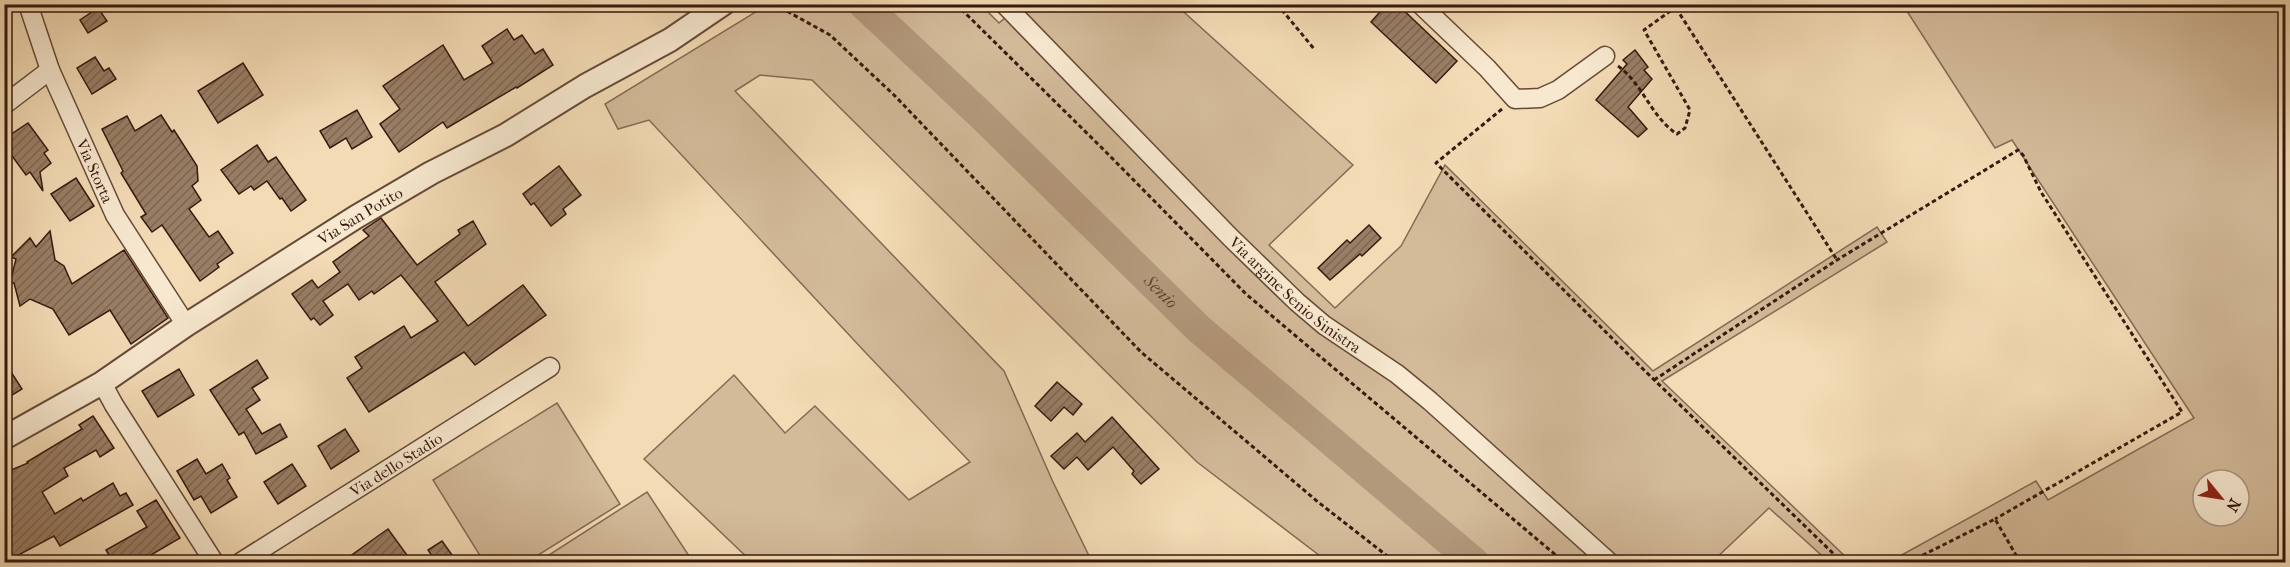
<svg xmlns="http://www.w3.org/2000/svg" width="2290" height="567" font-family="'IM FELL French Canon',serif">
<defs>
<pattern id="building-hatch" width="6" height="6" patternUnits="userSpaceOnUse" patternTransform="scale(1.5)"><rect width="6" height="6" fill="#997e65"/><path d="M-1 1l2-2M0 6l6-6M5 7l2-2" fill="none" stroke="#7e6652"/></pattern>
</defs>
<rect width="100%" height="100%" fill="#f3dbb5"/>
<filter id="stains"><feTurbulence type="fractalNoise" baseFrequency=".00333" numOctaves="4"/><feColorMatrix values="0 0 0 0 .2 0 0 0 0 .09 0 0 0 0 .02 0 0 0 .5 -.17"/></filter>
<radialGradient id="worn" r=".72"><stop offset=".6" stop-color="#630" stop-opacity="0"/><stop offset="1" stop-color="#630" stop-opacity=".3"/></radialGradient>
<g fill="#d3ba99" stroke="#856a54" stroke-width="1.5" fill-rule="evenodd">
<polygon points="767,5 981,5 999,23 1020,5 1176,5 1353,165 1269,245 1335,308 1401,246 1445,165 1653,371 1877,227 1887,242 1662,381 1851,562 1829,562 1769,508 1712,562 1328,562 1197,462 812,80 760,75 735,91 1004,371 1053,482 1092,562 752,562 644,459 734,375 785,433 815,406 909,500 970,462 865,352 649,120 618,129 605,104"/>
<path d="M1903,5H2285V561L1889,562L2036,481L2048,500L2194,418L2012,140L1995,148ZM2203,480H2239V516H2203Z"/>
<polygon points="557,403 620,504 527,562 484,562 433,480"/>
<polygon points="647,492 693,562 538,562"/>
</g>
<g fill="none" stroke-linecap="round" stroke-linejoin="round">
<path stroke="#b3997c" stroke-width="30" id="s1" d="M863,4L980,114L1199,329L1474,562"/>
</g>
<g fill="url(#building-hatch)" stroke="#37190e" stroke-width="1.5">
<polygon points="1387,4 1397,4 1457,61 1436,83 1371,22"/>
<polygon points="98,8 107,21 88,33 80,20"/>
<polygon points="507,29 514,40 522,35 535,54 543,49 553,65 517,88 516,87 447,128 443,122 399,152 380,124 400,109 383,86 443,45 464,80 493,63 482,46"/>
<polygon points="1635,50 1648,67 1644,70 1652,79 1628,107 1647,129 1638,137 1596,100 1627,64 1623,60"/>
<polygon points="95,57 104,71 109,68 116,79 92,94 77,68"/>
<polygon points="243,63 263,95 218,123 198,91"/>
<polygon points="357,110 372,137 352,149 346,138 330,148 320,131"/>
<polygon points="161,115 172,132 174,130 197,166 198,181 192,186 201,200 189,209 209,237 218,231 233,253 217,264 219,267 200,281 162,225 152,232 141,217 146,214 121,173 123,171 102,129 127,116 135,131"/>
<polygon points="28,123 48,150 44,153 51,163 40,172 43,191 30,172 26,175 4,145 4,139"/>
<polygon points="257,145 268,162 276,157 306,200 291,211 282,198 280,199 267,181 254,190 251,186 239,194 221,170"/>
<polygon points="559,166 581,195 563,209 566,214 551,226 534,203 531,205 523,194"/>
<polygon points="76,178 94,206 70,221 51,194"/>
<polygon points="381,218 417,265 460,234 458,230 473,221 486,244 435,282 468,326 523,285 546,315 475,365 464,352 369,412 347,378 362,368 355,357 404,326 411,338 438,321 401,275 374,294 372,291 359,300 348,284 323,301 333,315 320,325 314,318 311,320 292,294 312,280 318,288 340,272 333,262 369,236 363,230"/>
<polygon points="1369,225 1381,238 1362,256 1360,254 1330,280 1318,268 1347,240 1350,243"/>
<polygon points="50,231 55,260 64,266 72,284 124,250 168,318 131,344 110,310 69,335 53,309 30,299 20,306 14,283 10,283 16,259 11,257 30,238 36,247"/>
<polygon points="257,360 268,378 252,388 260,400 246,409 262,434 280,424 287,437 256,454 244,432 239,435 210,390"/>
<polygon points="4,361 22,389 4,400"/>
<polygon points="179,369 194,395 158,417 142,391"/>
<polygon points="1057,382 1082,404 1073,415 1064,407 1051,421 1035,406"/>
<polygon points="93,416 114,448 100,457 96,450 64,468 68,476 42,492 55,514 81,498 83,501 113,483 120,496 126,493 133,505 60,546 54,536 11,559 4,545 4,473 28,463 27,462 82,429 79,425"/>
<polygon points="1112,417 1159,469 1141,484 1132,474 1134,471 1113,447 1088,470 1077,457 1064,469 1051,456 1077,433 1085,442"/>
<polygon points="345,429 359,451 331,469 318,446"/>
<polygon points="197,459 206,474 222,464 230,478 227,480 237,497 211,513 201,496 194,500 177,471"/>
<polygon points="292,464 306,486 278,504 264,482"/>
<polygon points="156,500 180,538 139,562 113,562 106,550 147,527 137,511"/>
<polygon points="388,529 412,562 342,562 378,536"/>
<polygon points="442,541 457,562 436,562 428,550"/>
</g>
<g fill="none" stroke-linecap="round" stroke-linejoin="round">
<defs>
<g id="minor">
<path id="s2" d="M28,4L50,70L115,215L186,325"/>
<path id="s3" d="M1004,4L1230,237L1297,302L1324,325L1397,374L1430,401L1609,562"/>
<polyline points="1420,4 1487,68 1515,99 1540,98 1558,90 1605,56"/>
<polyline points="4,105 50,70"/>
<polyline points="102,383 114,405 214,562"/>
<path id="s4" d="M241,562L550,367"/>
</g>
<g id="tertiary">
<path id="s5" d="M4,438L102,383L186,325L356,217L431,173L506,135L585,86L670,40L723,4"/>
</g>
</defs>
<use href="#minor" stroke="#664a38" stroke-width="21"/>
<use href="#tertiary" stroke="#664a38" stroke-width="26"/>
<g stroke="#37190e" stroke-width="3" stroke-dasharray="4.5 3" stroke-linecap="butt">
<polyline points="774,4 830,35 894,95 1141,352 1318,502 1395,562"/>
<polyline points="956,4 1104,150 1246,294 1564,562"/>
<polyline points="1277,4 1315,50"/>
<polyline points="1676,8 1837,260"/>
<path d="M1618,66C1643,84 1651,117 1677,134L1685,128L1690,110L1644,30L1680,4"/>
<polyline points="1502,109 1436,163 1643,369 1842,562"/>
<polyline points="1654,380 1837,260 2018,150 2023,155 2041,192 2182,412 1995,519"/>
<polyline points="1909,562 1995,519 2020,562"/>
</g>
<use href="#minor" stroke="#f7e8cf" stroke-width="18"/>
<use href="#tertiary" stroke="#f7e8cf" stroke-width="22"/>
</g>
<g text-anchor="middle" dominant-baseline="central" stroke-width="5" stroke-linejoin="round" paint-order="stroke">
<g font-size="16" fill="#37190e" stroke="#f7e8cf">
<text stroke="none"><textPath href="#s2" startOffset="180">Via Storta</textPath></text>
<text stroke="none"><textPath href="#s5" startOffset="420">Via San Potito</textPath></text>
<text stroke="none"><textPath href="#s3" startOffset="412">Via argine Senio Sinistra</textPath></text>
<text stroke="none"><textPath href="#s4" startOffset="183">Via dello Stadio</textPath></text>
</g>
<g font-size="18" font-style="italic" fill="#624634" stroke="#f7e8cf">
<text stroke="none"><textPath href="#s1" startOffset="414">Senio</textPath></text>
</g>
</g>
<rect width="2290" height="567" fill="none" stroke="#f3dbb5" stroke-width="24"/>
<rect x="6" y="6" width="2278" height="555" fill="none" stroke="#37190e" stroke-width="3"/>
<rect x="12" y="12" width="2266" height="543" fill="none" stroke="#37190e" stroke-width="1.5"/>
<g transform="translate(2221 498) rotate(120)"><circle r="28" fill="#f7e8cf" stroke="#aa9582" stroke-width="1.5"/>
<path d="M0-4.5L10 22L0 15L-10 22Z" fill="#8f2418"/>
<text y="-9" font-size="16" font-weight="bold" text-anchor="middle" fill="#37190e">N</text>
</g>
<rect width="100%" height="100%" filter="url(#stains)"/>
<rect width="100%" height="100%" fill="url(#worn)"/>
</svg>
